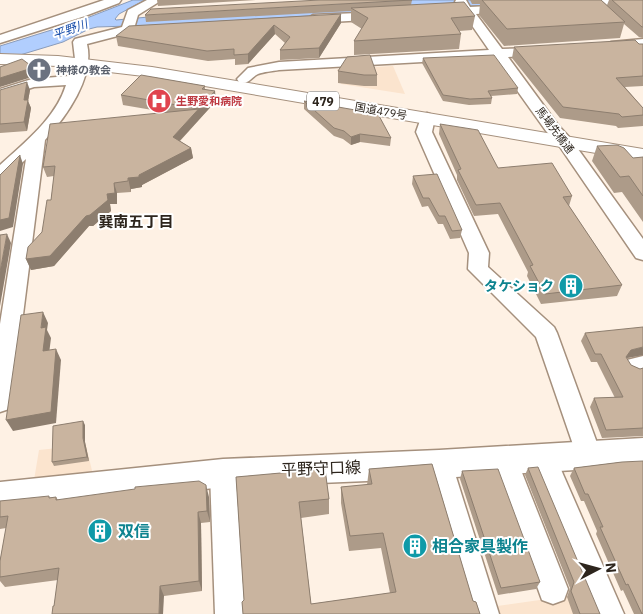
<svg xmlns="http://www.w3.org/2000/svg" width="643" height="614" font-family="'IBM Plex Sans','Noto Sans JP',sans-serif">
<rect width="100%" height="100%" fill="#fef1e4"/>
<g fill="#fbe4ce">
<polygon points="393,66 405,94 341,84 337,69"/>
<polygon points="86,445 93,475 34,480 39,450"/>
<polygon points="589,593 597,614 500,614 497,606"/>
</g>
<polygon fill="#b1cefe" stroke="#899bba" points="133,0 145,0 119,14 115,19 116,20 181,14 414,0 568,0 161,25 97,27 89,29 63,42 0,61 0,46 74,23"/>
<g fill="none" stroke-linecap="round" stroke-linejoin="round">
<defs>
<g id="minor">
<polygon points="104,0 121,0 119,3 85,16 0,43 0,35"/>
<path d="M147,0H162L138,15L133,32L87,44C95,77 66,117 45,140L12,402L9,409L0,412V324L26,159L6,178L0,179V165C25,142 56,118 66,85L34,87L0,98V89L32,79L69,76L75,59L73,42L75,39L122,27L128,10Z"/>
<path d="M456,0H466L470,7L511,5L513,8L511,11L507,12L476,14L502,49L545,48L547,51L545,54L540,55L508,57L558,125L570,138L643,239V260L636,258L558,144L546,131L494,58L279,70C273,71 263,72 258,74C250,78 249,85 239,82L237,79L248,68L279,62L489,50L464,14L442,16L436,12L442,8L459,7L455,2Z"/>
<polygon points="581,0 643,0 643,1 638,4 575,8 569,4 571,1"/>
<polygon points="380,12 386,16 384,19 313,23 307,19 313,15"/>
<polygon points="643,39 643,47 611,50 604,46 611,42"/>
<polygon points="427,113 432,115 435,118 432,132 489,253 488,267 554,327 557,333 601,454 597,462 588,465 579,462 536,337 468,269 469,253 416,132 422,115"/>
<polygon points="643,356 643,374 635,375 627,372 623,366 627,360"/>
<polygon points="543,446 552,449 624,614 594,614 530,457 534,449"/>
<polygon points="504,449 513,452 517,460 568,589 564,600 553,604 542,600 491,460 495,452"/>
<polygon points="439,453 448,456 452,464 499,614 469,614 426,464 430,456"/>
<polygon points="223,461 232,465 236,473 245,614 215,614 210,473 214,465"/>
</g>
<polygon id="major" points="643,438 643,466 439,478 223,487 0,512 0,482 223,459 439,450"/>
<polygon id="highway" points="0,54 58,56 152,67 643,149 643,161 152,77 58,66 0,64"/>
</defs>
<use href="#minor" stroke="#a5907d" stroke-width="3"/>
<use href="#major" stroke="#a5907d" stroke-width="3"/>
<use href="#highway" stroke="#a5907d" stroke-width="2"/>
<use href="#minor" fill="#fff" fill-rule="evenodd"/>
<use href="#major" fill="#fff" fill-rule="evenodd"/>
<use href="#highway" fill="#fff" fill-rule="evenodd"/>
</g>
<g fill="#ad9b89">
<polygon points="157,0 256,0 158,6"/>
<polygon points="412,0 411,5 475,16 472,30 459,31 461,34 459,49 354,55 354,41 362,29 351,22 351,11 146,22 145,15"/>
<polygon points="470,0 601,0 607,5 609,0 643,0 643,38 639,37 624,24 620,38 504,46 479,15 480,4 472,4"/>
<polygon points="341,14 341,23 319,58 280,60 280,50 285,43 275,34 248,64 235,65 235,59 208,61 118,46 116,36"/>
<polygon points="639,44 643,44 643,86 625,87 643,108 643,126 618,128 616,126 560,118 512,58 514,47"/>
<polygon points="423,58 518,88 517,94 491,96 492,98 491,104 469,105 443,101 422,63"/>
<polygon points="338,71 377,75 377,86 364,86 338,83"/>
<polygon points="205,86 205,89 216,101 180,141 191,148 193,158 142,185 142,187 131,189 131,192 117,193 117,204 110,204 111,211 93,226 89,226 54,266 31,270 26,259 42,232 51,200 54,176 47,177 43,167 164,112 123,105 121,95"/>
<polygon points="0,90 30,90 28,101 31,108 27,131 0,133"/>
<polygon points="304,101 391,138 390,146 360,142 351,145 343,139 334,136 304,109"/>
<polygon points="440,124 498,168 572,196 569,206 622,285 617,296 541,304 527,276 528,272 498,214 474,216 457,180 457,175 439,134"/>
<polygon points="597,146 633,158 643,157 643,222 622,192 614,193 592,161"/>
<polygon points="413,176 462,230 460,238 450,239 443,224 438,224 428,206 422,207 412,184"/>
<polygon points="585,333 643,355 626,358 631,365 640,369 643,368 643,436 602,438 590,407 594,398 615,398 597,362 591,362 581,341"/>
<polygon points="85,425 85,442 89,461 54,466 52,462"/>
<polygon points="622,462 643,614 634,614 623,590 621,591 596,534 597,531 584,501 581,501 570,476 574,468"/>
<polygon points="432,464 473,601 476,602 480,614 243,614 242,602 244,600 236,477 325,469 329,499 329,514 301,518 311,604 390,593 381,548 349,551 341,503 341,487 367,485 369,469"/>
<polygon points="528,468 600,614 573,614 567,597 570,588 525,475"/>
<polygon points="462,471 540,582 536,589 498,595 460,479"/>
<polygon points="56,497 58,500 209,497 210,522 201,523 202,591 164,596 54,606 58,580 5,587 0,581 0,561 6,528 0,529 0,501"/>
</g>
<g fill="#8d7e6f">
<polygon points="341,14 341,23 319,58 319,48"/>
<polygon points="274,25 275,34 248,64 248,54"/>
<polygon points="30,65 32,73 32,77 0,87 0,78"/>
<polygon points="27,82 30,90 28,101 31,108 27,131 24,122 24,100"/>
<polygon points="215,91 216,101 174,147 173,137"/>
<polygon points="360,134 360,142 351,145 351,137"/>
<polygon points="191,148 193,158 142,185 142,187 131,189 131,192 128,178"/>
<polygon points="20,155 23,164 13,227 0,231 0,220"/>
<polygon points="114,183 117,193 117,204 110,204 111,211 93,226 89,226 54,266 31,270 26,259 86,216 107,194"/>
<polygon points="7,234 11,243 0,306 0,272"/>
<polygon points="43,312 48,323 47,330 51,338 48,362 43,351 41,328"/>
<polygon points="643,347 643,355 627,358 626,357 631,350"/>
<polygon points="56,349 61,360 56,423 13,431 6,420"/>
<polygon points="83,421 85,425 85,442 89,461 87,457 83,438"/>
<polygon points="206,485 209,497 210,522 207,511"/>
<polygon points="198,512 201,523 202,591 199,581"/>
<polygon points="160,586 164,596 163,614 159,614"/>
</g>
<g fill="#c9b49f" stroke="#8d7e6f">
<polygon points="320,0 412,0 145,15 151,9"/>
<polygon points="482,0 601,0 625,22 507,29"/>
<polygon points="612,0 643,0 643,27 642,27"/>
<polygon points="464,2 475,16 451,18 461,34 354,41 368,18 351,8"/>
<polygon points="341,14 319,48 280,50 290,37 274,25 248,54 234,55 234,49 207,51 116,36 129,26"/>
<polygon points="635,40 639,44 643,44 643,76 616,78 643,108 643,115 622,117 619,114 563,107 514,47"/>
<polygon points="370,55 377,75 364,75 338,71 347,57"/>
<polygon points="494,55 518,88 488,91 492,98 470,99 443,95 423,58"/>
<polygon points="22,59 30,65 29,69 0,78 0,67"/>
<polygon points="141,75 205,86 202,89 215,91 173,137 191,148 139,175 139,177 128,178 128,181 114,183 115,193 107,194 108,200 90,215 86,216 50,256 26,259 28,247 42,232 47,200 51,200 55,166 43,167 50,124 199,109 121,95"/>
<polygon points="27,82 24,100 28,100 24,122 0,124 0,90"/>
<polygon points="304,101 378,114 391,138 360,134 351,137 344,131 334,128"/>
<polygon points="440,124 478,130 498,168 552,163 572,196 563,197 622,285 545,294 530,266 533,265 500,203 476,205 458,170 461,169"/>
<polygon points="617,145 624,148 633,158 643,157 643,196 629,176 620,177 597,146"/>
<polygon points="20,155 9,218 0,220 0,175"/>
<polygon points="437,174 462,230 452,231 445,216 439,216 429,198 423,198 413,176"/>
<polygon points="7,234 0,272 0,235"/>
<polygon points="43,312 41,328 46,327 43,351 56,349 51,412 6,420 21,315"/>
<polygon points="643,327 643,347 631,350 626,357 631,365 640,369 643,368 643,428 606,430 594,398 623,397 601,354 595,354 585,333"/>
<polygon points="83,421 83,438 87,457 52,462 53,426"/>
<polygon points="643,461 643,614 642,614 628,584 626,585 600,527 603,527 588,494 585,494 574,468 622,462"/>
<polygon points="432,464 473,601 476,602 480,614 243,614 242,602 244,600 236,477 325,469 329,499 299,502 311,604 396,592 383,533 350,536 341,487 372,484 369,469"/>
<polygon points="538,467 600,614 580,614 571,591 574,582 528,468"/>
<polygon points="498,469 540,582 501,588 462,471"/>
<polygon points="199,481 206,485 207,511 198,512 199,581 160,586 159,614 52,614 53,606 54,606 59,568 0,577 0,561 8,516 0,517 0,501 49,496 49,498 56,497 56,500 135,489 135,487"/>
</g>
<defs>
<symbol id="church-disc" viewBox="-11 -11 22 22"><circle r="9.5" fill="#6b7280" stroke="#fff"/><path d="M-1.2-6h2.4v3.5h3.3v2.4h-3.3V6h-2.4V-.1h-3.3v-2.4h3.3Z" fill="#fff"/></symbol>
<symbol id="hospital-disc" viewBox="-11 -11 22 22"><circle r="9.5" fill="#e0444e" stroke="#fff"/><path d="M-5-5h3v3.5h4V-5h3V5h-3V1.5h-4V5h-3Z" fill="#fff"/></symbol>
<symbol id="building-disc" viewBox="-11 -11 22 22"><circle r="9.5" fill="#0f9aa8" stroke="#fff"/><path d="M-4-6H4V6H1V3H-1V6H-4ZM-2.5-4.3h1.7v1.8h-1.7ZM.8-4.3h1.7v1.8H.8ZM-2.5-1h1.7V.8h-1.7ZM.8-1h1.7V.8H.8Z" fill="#fff"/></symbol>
</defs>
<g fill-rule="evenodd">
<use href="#church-disc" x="25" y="56" width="28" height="28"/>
<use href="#hospital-disc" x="145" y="87" width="28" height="28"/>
<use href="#building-disc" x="557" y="272" width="28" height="28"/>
<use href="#building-disc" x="86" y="517" width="28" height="28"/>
<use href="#building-disc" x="401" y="532" width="28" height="28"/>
</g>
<g text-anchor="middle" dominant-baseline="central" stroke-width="4" stroke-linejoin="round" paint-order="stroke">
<g font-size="11" font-weight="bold" fill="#5b616d" stroke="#fff" text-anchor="start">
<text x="56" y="70">神様の教会</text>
</g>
<g font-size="11" font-weight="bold" fill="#be3a42" stroke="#fff" text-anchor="start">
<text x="176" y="101">生野愛和病院</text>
</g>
<g font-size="11" fill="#2d251d" stroke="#fff">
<text transform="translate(381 111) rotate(10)">国道479号</text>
<text transform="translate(555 130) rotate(53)">馬場先橋通</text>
</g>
<g font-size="12" font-style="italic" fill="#1e52ac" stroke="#fff">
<text transform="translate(70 29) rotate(-20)">平野川</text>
</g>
<rect fill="#fff" stroke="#6c6661" stroke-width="1" x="307" y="91.5" width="32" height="19" rx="4"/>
<g font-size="12" font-weight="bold" fill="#2d251d">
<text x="323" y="101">479</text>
</g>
<g font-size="14" font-weight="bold" fill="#0d838f" stroke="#fff" text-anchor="end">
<text x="554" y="286">タケショク</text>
</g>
<g font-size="15" font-weight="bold" fill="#2d251d" stroke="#fff">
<text x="136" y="221">巽南五丁目</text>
</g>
<g font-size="16" fill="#2d251d" stroke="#fff">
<text transform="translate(321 468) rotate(-2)">平野守口線</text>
</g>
<g font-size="16" font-weight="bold" fill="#0d838f" stroke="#fff" text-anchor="start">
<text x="118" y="531">双信</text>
<text x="432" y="546">相合家具製作</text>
</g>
</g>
<g transform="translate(598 569) rotate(84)" stroke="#ffffff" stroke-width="4" paint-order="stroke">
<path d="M0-4L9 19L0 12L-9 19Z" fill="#2d251d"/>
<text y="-8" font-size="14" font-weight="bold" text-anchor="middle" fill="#2d251d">N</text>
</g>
</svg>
